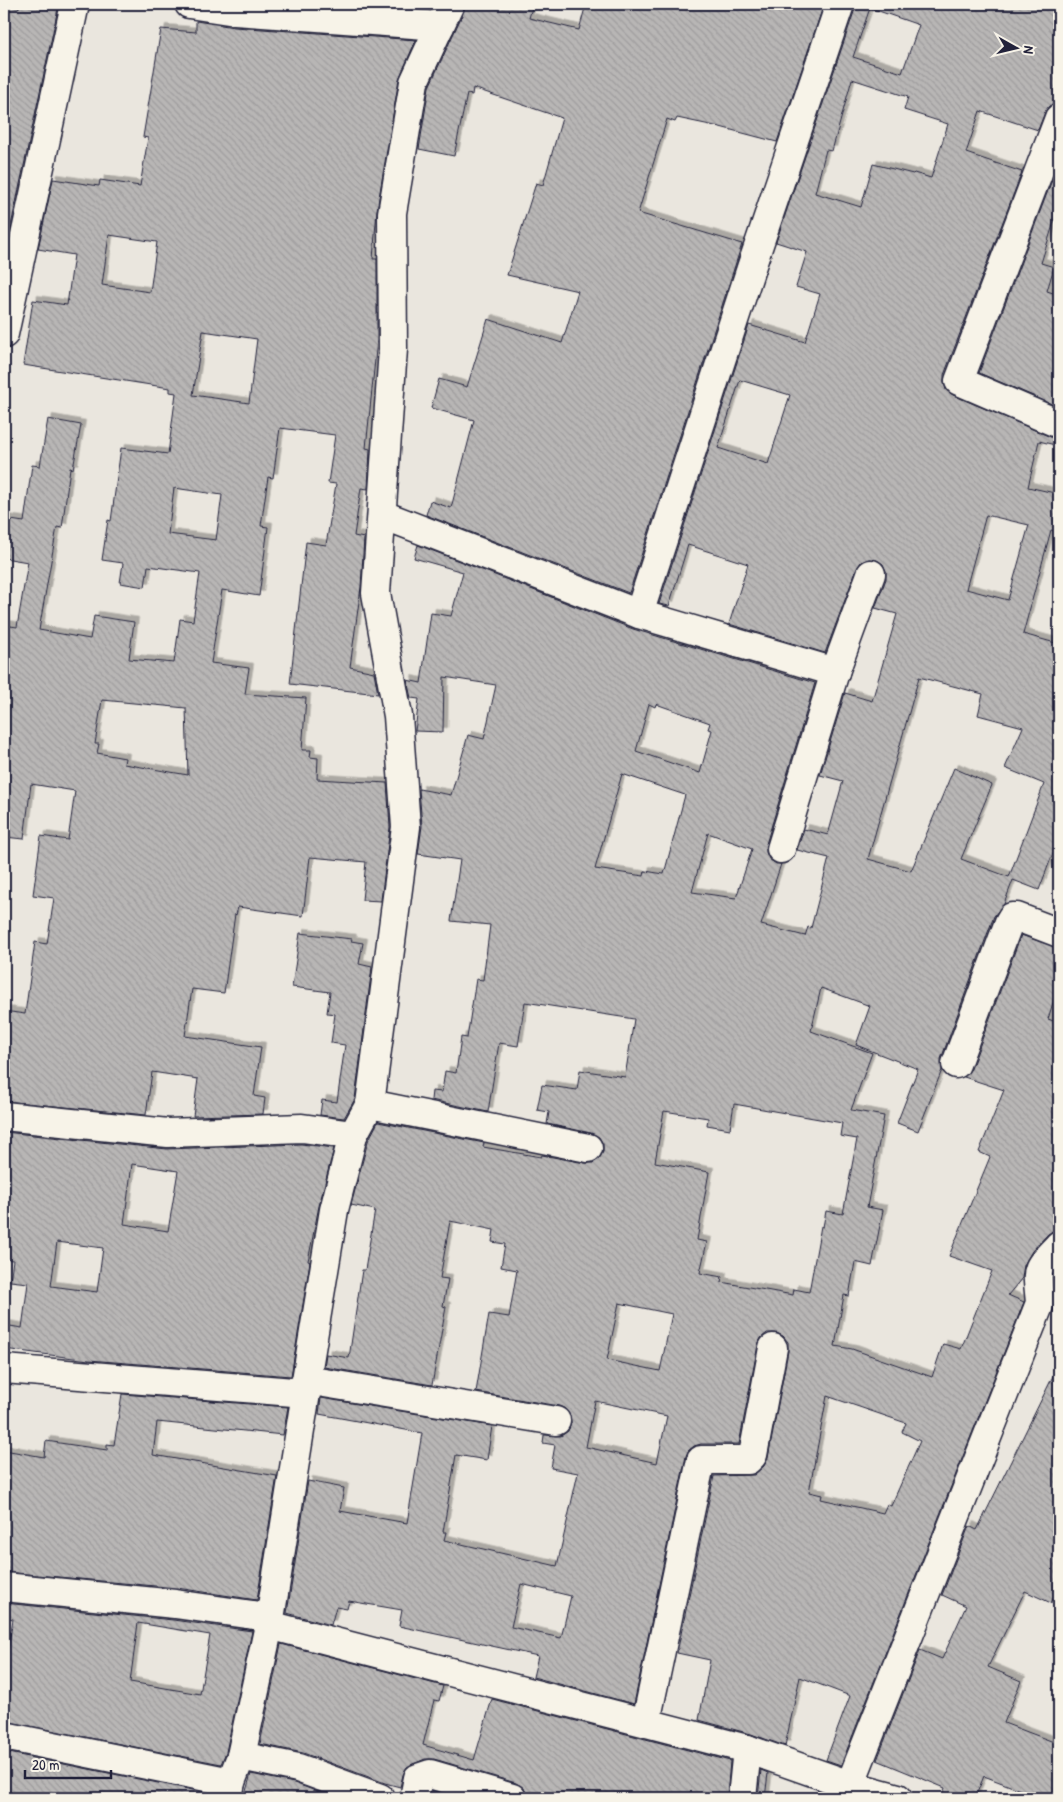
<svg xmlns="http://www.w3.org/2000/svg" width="1063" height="1802" font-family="'Patrick Hand',sans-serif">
<defs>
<pattern id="building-back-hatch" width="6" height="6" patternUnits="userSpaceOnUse" patternTransform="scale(1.25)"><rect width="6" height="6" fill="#b8b6b5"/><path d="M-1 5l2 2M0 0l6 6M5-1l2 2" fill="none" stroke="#9e9c9d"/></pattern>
<filter id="shadow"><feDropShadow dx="4.5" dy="-4.5" stdDeviation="0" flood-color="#0004"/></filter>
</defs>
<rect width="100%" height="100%" fill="#eae6de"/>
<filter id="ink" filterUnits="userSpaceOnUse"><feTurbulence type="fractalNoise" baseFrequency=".02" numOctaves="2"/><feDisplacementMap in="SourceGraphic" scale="10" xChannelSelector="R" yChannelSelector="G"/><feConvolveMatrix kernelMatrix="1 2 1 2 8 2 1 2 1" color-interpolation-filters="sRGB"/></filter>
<g filter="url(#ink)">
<g fill="url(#building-back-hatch)" stroke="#22223b" fill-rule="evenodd" filter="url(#shadow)">
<polygon points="19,4 59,4 7,244 4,244 4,196 10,149 4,148 4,145 10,109 4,108 4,5 19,8"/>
<polygon points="350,4 433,4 430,10"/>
<polygon points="465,4 533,4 529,18 579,30 586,4 824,4 777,142 720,127 677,118 675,122 667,119 638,213 742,244 629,593 426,515 430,501 451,508 474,420 431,408 439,379 467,387 488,319 562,343 578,291 507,275 536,183 543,185 562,118 473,88 472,95 467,94 454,156 419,149 429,87 464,11"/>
<path d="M855,4H1059V87L1053,104L1049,106L1045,112L1038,130L980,111L966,153L1022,172L944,375V383L946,390L953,395L1053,438L1059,439V446L1039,441L1028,487L1059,494V532L1051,530L1023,634L1059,644V837L1039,890L1013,880L1004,904L994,916L941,1059L942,1070L918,1131L897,1123L918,1069L856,1045L870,1006L821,988L811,1031L872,1053L851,1110L884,1116L867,1207L883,1210L872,1266L855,1262L849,1296L844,1295L835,1346L852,1349L932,1377L943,1344L961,1349L992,1271L949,1256L990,1157L979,1152L1004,1090L964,1077L971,1069L1021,935L1059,948V983L1048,1019L1059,1023V1230H1054L1048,1234L1032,1251L1024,1265L1022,1278L1008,1295L1024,1302L841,1765L826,1760L850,1696L800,1677L785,1746L751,1734L699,1720L710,1660L677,1653L714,1476L754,1475L764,1466L768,1458L788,1351V1342L783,1336L776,1333H767L761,1338L758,1345L739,1444H701L694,1446L688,1451L686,1456L634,1704L533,1677L538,1656L399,1626L402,1610L349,1601L347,1609L336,1607L331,1625L287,1613L308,1481L344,1488L340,1511L407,1523L422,1433L319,1414L321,1398L492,1426L487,1460L456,1455L443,1532H446L444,1540L557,1566L578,1473L551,1468L555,1445L543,1443L544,1435L561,1436L568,1431L571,1423L570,1415L565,1409L559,1406L476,1392L489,1314L509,1317L517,1270L501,1267L505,1244L492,1242L494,1230L450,1221L440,1278L448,1279L443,1306L446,1307L432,1385L324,1367L326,1354L349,1358L362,1270H365L375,1210L351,1205L368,1141L378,1122L484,1143L483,1147L541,1157L542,1155L585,1163H593L599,1159L603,1152V1144L599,1137L591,1133L547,1124L549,1112L537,1110L542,1085L577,1090L580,1070L625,1077L634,1019L525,1002L518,1046L499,1043L488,1112L431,1100L432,1091L442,1092L445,1071L456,1073L461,1037L467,1038L476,979L483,980L490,925L451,921L460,860L418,854L422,826L419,789L451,795L468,735L484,739L496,685L444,677L443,732L415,731L419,699L411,698L407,680L421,683L431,613L451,616L463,572L414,558L418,545L633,629L815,683L766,844V852L769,859L776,864H781L761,925L805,936L808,927L811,928L829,858L797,850L804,829L828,835L843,781L820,775L845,693L872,701L897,614L875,608L886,579V571L883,564L877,560L869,559L861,562L857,568L825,653L729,624L748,564L688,545L669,606L659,604L749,325L805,342L820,294L796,287L807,252L776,242L855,9ZM870,8L919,25L902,73L853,57ZM852,79L908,97L904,110L948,124L931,178L914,173L913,174L873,164L861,207L815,193L826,150L832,151ZM740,380L790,395L768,464L718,448ZM986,515L1029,525L1008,600L966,589ZM919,677L983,694L978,715L1023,727L1005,768L1044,784L1009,877L961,859L992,785L954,768L911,871L868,859ZM649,704L655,707L656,704L710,723L708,729L712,730L700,773L636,751ZM622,774L685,795L664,874L645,871L644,876L595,869ZM708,833L752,849L736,898L692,892ZM734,1104L842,1123L840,1136L857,1139L843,1214L826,1211L823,1227L821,1226L809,1292L794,1289L793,1295L721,1282L722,1277L700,1273L707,1242L697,1240L709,1172L655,1162L664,1111L708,1118L707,1125L730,1129ZM619,1303L672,1314L660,1371L607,1360ZM827,1396L906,1423L902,1432L920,1441L891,1506L887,1504L883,1513L821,1499L822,1495L809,1492ZM595,1401L667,1416L657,1463L586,1447ZM521,1584L571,1596L561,1638L511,1627Z"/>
<path d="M196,21L234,27L416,40L399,79L377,210L373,259H377V340L366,448L370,449L368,489L361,488L354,536L364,538L361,587L350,667L374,672L378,694L290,684L306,542L326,545L336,484L328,483L335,435L280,428L273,478L268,477L261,526L268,527L259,596L222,590L211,663L249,668L245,694L306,698L302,750H311L310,757L318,758L317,779L387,783L390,827L381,901L362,900L366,862L310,857L303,916L238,907L236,915L235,914L224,993L192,989L185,1036L261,1047L254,1096L265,1098L263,1114L193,1116L198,1079L152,1072L146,1115L4,1101V1011L25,1014L35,942L47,944L54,898L33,895L41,836L68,840L75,791L31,784L24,839L4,837V625L17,627L28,562L4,558V519L24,522L32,465L40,466L48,419L81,425L73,469L70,468L62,528L57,527L39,630L90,639L94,616L134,622L129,659L174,663L180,619L193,621L200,573L148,566L145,587L120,583L123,563L102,560L108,520L111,521L121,448L168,454L176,393L170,392V388L23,365L33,300L67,305L74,255L38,249L53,179L99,186L100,180L140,186L148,138L143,137L161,29L196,32ZM109,235L157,242L150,292L102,285ZM203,331L257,339L249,403L193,395ZM174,488L222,495L216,540L168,534ZM102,700L186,708L188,775L124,764L125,758L97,753L99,744H95Z"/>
<polygon points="1052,180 1057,182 1053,196 1059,198 1059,206 1041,263 1054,267 1047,291 1059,295 1059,407 979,373"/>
<polygon points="300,933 352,939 351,941 363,943 359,964 372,967 355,1099 344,1118 320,1115 322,1100 337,1102 345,1045 331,1043 335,1014 327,1013 330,992 292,987"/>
<path d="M4,1132L167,1149L301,1144L334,1148L319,1206L308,1261L310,1262L291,1376L89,1360L4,1349V1325L22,1328L28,1283L10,1281L13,1260L4,1259ZM132,1164L178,1171L168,1231L124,1224ZM57,1242L103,1248L97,1292L51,1286Z"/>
<polygon points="1059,1364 1059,1586 1051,1603 1025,1591 988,1667 1021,1681 1004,1723 1059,1744 1059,1798 1041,1798 984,1776 975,1798 941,1798 945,1788 877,1760 920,1650 942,1659 966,1606 942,1595 969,1526 977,1530"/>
<polygon points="122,1394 288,1407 283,1435 157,1422 153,1455 277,1476 257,1600 177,1588 4,1572 4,1450 44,1457 46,1441 107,1450 107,1444 114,1445"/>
<path d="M4,1603L173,1620L252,1631L226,1752L221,1764L4,1721V1673L13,1619L4,1617ZM138,1623L210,1635L200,1694L130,1682Z"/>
<polygon points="281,1644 443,1686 439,1701 434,1700 423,1745 474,1760 492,1699 730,1761 727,1798 527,1798 524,1788 516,1783 434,1759 425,1759 407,1767 403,1775 400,1787 385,1783 303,1753 260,1744"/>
<polygon points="4,1752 213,1794 213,1798 171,1798 133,1792 132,1798 4,1798"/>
<polygon points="761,1770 768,1773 765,1798 758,1798"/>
<polygon points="251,1774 294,1783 335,1798 244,1798"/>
<polygon points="431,1791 457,1798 430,1798"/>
</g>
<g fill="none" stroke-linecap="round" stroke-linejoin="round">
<defs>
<g id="street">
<polyline points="189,4 235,11 440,26"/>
<polyline points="1059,118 959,381 1059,424"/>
<polyline points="4,334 75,4"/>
<polyline points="383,515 639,614 835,672"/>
<polyline points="639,614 751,268 840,4"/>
<polyline points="781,849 835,672 871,574"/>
<polyline points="956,1064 1009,922 1012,917 1017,917 1059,933"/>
<polyline points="370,1104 588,1148"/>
<polyline points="4,1116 168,1133 302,1128 353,1135"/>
<polyline points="4,1369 306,1393"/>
<polyline points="306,1380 556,1421"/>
<polyline points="4,1587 175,1604 260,1616 269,1625 747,1749 850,1785 898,1798"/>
<polyline points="646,1722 701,1460 748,1460 753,1455 773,1348"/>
<polyline points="4,1736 231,1782"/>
<polyline points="241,1756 298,1768 380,1798"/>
<path d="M850,1785L1040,1303C1037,1267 1033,1272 1059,1245"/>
<polyline points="228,1798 231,1782 241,1756 269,1625 306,1393 306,1380 334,1210 353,1135 370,1104 406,827 398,716 376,593 393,349 392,213 414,82 450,4"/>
<polyline points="414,1798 418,1778 430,1774 512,1798"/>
<polyline points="742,1798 747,1749"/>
</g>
</defs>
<use href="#street" stroke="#22223b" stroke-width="31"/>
<use href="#street" stroke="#f7f3e8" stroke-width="28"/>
</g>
</g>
<rect width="1063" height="1802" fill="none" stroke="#f7f3e8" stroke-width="20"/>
<rect x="10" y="10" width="1043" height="1782" fill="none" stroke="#22223b" stroke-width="2" filter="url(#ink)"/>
<g transform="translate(1016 48) rotate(98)" stroke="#f7f3e8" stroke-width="4" paint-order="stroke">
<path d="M0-4L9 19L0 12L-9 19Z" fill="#22223b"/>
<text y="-8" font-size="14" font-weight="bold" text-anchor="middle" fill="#22223b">N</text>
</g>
<path d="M25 1770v8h86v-8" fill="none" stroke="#22223b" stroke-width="2.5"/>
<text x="32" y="1770" font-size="15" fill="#22223b" stroke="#f7f3e8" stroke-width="4" paint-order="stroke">20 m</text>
</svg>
